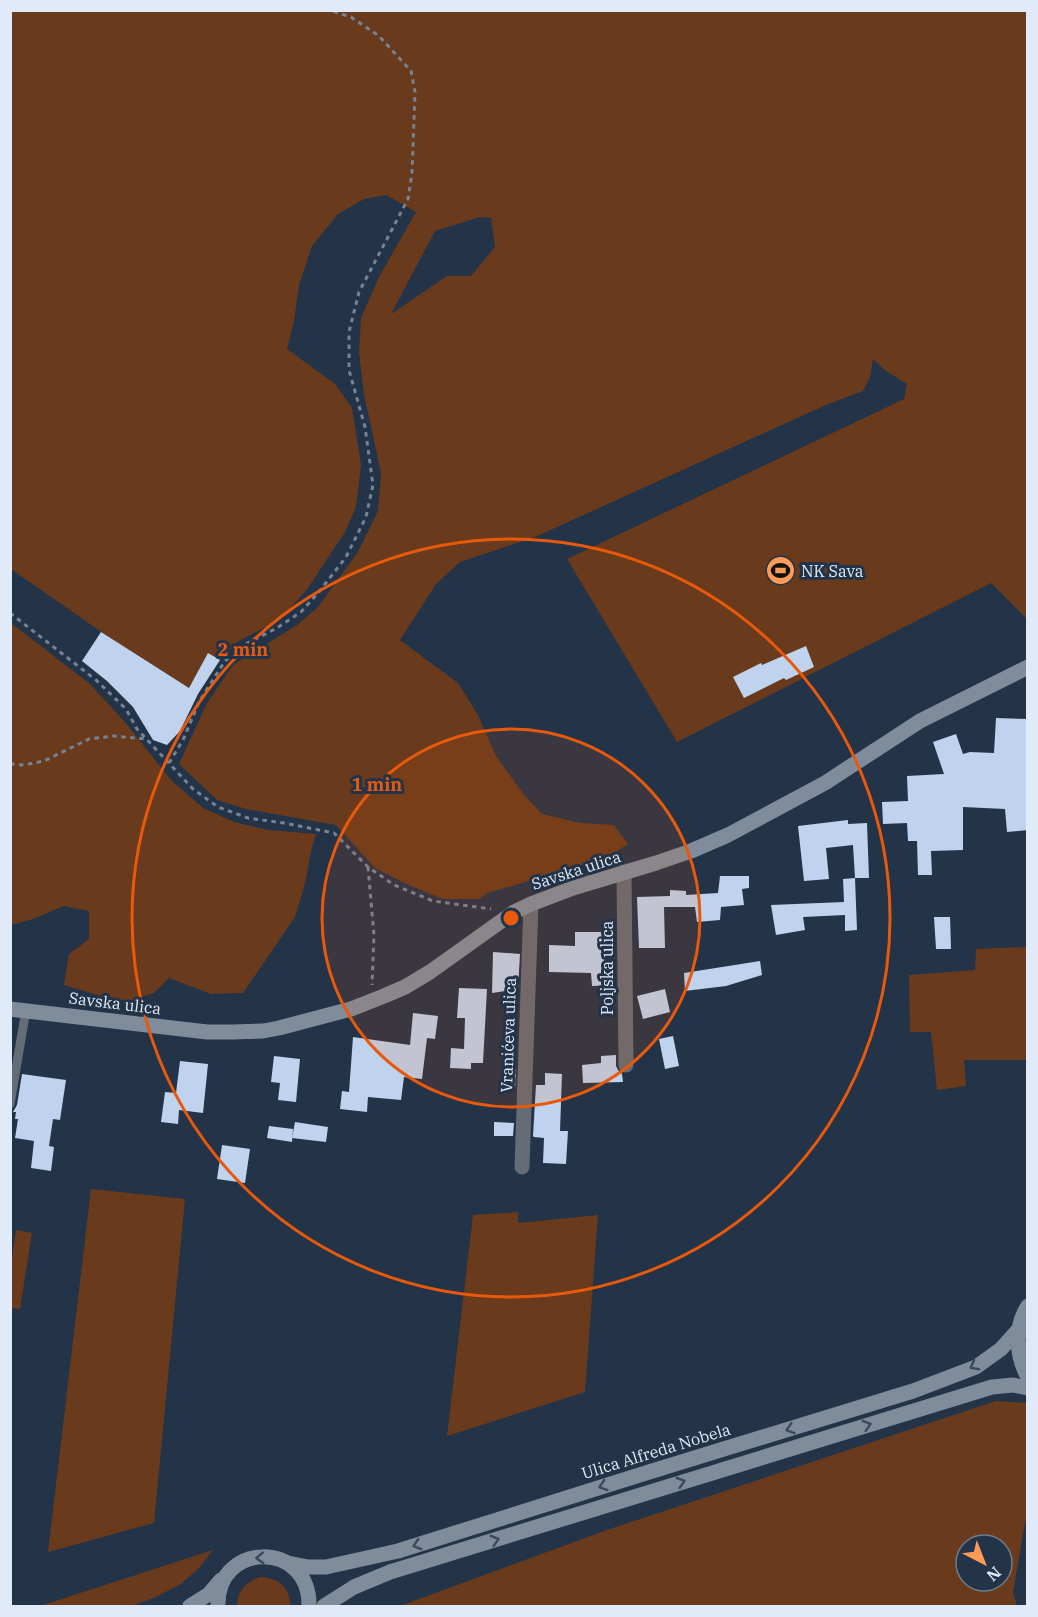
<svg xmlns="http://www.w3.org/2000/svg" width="1038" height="1617" font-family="'IBM Plex Serif',serif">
<rect width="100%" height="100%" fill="#233348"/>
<g fill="#693b1c" fill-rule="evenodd">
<path d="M11,11H1027V619L991,583L677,742L567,559L904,399L907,384L886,371L873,359L870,377L863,391L826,405L535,537L460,562L436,584L400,640L458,683L478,715L496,756L524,795L542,814L580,823L614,825L628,844L604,859L487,893L479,899H443L411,886L375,868L336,825L246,809L217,800L179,764L207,703L233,665L297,625L318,607L358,552L378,511L381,473L364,394L359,352L361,318L380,275L416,212L386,195L364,199L338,214L312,246L299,285L294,321L287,349L335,384L352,408L361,465L356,507L345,532L308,588L281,619L237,642L220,660L208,654L189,688L117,643L11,569ZM480,217L491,218L495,247L471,276H447L391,314L435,231Z"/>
<polygon points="11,623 90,684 124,721 171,780 203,808 234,822 268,830 316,834 311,851 305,884 295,917 243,993 211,994 169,978 154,993 129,1001 108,998 64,985 69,954 89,939 89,911 64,906 33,919 11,925"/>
<polygon points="1027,947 1027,1060 964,1060 966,1086 937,1090 931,1032 910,1032 909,975 975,970 976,949"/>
<polygon points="91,1189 185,1199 154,1523 48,1552"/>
<polygon points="518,1212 518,1223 598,1215 585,1392 447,1436 473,1215"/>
<polygon points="16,1230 32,1233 20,1309 10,1308 11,1267"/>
<path d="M996,1401L1027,1403V1512L1013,1592L1017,1606H400L607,1530ZM966,1545H1002V1581H966Z"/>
<polygon points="213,1550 199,1568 181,1584 156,1597 131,1606 40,1606"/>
<path d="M260,1577C279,1578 290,1587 290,1606H237C237,1591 246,1582 260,1577Z"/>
</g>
<g fill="#bfd3ee">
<polygon points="101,632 189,688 208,653 220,660 198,694 180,731 167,745 153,740 133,707 107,681 82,661"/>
<polygon points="806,646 814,667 786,680 784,678 744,698 733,677 761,663 762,665"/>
<polygon points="996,718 1028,719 1028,830 1007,832 1005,809 963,807 963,850 931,851 932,875 918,875 917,841 908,841 907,823 883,824 882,802 908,801 907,776 944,774 933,742 956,734 963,754 970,752 994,753"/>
<polygon points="848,820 848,824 867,823 869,878 855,878 853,845 826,848 829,879 804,881 798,826"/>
<polygon points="720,876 749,876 749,888 742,889 744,905 721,907 720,920 697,922 695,907 664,907 665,948 639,948 637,897 670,896 670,890 686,891 686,895 718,893"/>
<polygon points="855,878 857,930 845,931 845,915 803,917 805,930 776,935 771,905 844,902 843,879"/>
<polygon points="934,917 950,917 951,949 936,949"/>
<polygon points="575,932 604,932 605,972 615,972 615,985 592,986 591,973 549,972 549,945 575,946"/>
<polygon points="493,952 520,954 518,989 492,993"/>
<polygon points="760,961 762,975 726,986 685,991 684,973"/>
<polygon points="459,988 487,989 483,1063 471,1063 471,1069 450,1068 451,1048 464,1049 465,1018 457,1018"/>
<polygon points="665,989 670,1012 643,1019 637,996"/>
<polygon points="413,1013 438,1016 435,1039 427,1038 422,1079 404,1077 401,1100 368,1097 367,1112 340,1109 342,1091 349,1092 353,1037 410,1045"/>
<polygon points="673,1036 679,1066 665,1069 659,1039"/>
<polygon points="616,1055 616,1066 618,1070 622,1074 623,1082 583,1083 582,1065 601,1063 601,1056"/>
<polygon points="274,1056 300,1059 296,1102 278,1100 280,1083 271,1082"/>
<polygon points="180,1061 208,1064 203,1113 179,1110 178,1124 161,1122 165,1092 176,1093"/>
<polygon points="505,1068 516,1068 515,1088 505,1088"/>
<polygon points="545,1073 562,1074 560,1131 568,1131 566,1164 543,1163 544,1138 534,1137 533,1136 536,1085 545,1085"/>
<polygon points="22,1074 66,1080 60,1120 53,1119 49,1146 54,1147 51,1171 31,1168 34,1141 15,1138 18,1119 15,1119 16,1112 13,1112 17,1105"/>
<polygon points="295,1122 328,1127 326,1142 292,1138"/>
<polygon points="494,1122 514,1123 513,1136 494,1136"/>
<polygon points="269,1126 293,1129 292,1142 267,1138"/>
<polygon points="222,1145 250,1149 245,1183 217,1179"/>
</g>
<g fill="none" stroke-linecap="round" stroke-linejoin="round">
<g stroke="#768395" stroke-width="3" stroke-dasharray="4.5 4.5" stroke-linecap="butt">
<polyline points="10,613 96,680 126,709 137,729 193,789 218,807 248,818 284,823 334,833 368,867 394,885 433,901 491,909"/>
<polyline points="169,763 183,740 199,702 225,661 242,646 277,628 301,612 318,593 346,557 366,517 373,485 365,427 349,370 349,332 359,292 408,199 412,173 415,92 411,71 379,36 351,17 329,10"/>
<polyline points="10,764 24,765 44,761 89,739 113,736 147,739"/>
<polyline points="368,867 374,935 372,985"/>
</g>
<polyline stroke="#646c76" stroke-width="9" points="10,1104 26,1010"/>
<g stroke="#646c76" stroke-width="15">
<polyline points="624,872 626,1065"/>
<polyline points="522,1167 531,904"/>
</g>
<g stroke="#7f8c9c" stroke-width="15">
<polyline points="10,1009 207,1032 232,1032 263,1031 279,1028 351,1009 384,996 405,987 430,972 514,912 531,904 573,888 656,863 691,851 728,835 825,783 920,721 1028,667"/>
<path d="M1028,1306C1014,1327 1016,1356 1028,1377"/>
<polyline points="288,1563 308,1567 326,1567 398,1551 649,1472 913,1391 976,1367 1001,1349 1019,1329"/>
<polyline points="190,1606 209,1594 221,1580"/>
<path d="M218,1606C216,1541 310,1540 309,1606"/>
<polyline points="324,1606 354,1587 390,1572 992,1387 1013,1385 1028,1388"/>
</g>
</g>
<defs><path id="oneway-chevron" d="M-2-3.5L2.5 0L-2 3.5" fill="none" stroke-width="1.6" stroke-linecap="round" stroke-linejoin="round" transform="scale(1.5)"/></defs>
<g stroke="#3a495d">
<use href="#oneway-chevron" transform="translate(974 1366) rotate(152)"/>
<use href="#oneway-chevron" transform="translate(867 1425) rotate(-17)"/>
<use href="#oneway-chevron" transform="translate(790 1429) rotate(163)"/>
<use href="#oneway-chevron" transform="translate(681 1482) rotate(-17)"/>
<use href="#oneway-chevron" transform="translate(603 1486) rotate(162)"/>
<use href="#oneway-chevron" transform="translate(495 1540) rotate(-17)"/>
<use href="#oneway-chevron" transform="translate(417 1545) rotate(162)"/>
<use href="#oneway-chevron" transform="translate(260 1558) rotate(177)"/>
</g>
<circle cx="511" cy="918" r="189" fill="#e8590c" fill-opacity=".12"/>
<g fill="none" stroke="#e8590c" stroke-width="3">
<circle cx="511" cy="918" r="189"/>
<circle cx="511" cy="918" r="379"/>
</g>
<defs>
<symbol id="stadium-disc" viewBox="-11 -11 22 22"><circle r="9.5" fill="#fe9b58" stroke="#233348"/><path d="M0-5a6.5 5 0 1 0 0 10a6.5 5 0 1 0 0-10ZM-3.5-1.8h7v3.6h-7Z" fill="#111"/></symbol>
</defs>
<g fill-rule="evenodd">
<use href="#stadium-disc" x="764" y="554" width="33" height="33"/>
</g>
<g text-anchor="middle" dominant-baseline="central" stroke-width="6" stroke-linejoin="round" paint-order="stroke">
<g font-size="16" fill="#e0eaf8" stroke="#233348" text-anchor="start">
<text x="801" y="571">NK Sava</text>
</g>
<g font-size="16" fill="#e0eaf8" stroke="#233348">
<text transform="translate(576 870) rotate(-18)">Savska ulica</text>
<text transform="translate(607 968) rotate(-90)">Poljska ulica</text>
<text transform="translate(115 1003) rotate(7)">Savska ulica</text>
<text transform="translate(508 1035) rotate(-88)">Vranićeva ulica</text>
<text transform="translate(656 1451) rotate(-17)">Ulica Alfreda Nobela</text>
</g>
</g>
<circle cx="511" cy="918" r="9" fill="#e8590c" stroke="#233348" stroke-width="3"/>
<g font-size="18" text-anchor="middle" font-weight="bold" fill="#e8590c" stroke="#233348" stroke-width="6" stroke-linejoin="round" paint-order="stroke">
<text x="243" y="656">2 min</text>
<text x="377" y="791">1 min</text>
</g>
<rect width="1038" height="1617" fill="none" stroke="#e0eaf8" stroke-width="24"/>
<g transform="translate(984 1563) rotate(138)"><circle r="28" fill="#233348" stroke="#6f7c8e" stroke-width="1.5"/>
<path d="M0-4.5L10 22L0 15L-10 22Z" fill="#fe9b58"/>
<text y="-9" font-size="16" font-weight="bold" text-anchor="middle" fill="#e0eaf8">N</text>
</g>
</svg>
